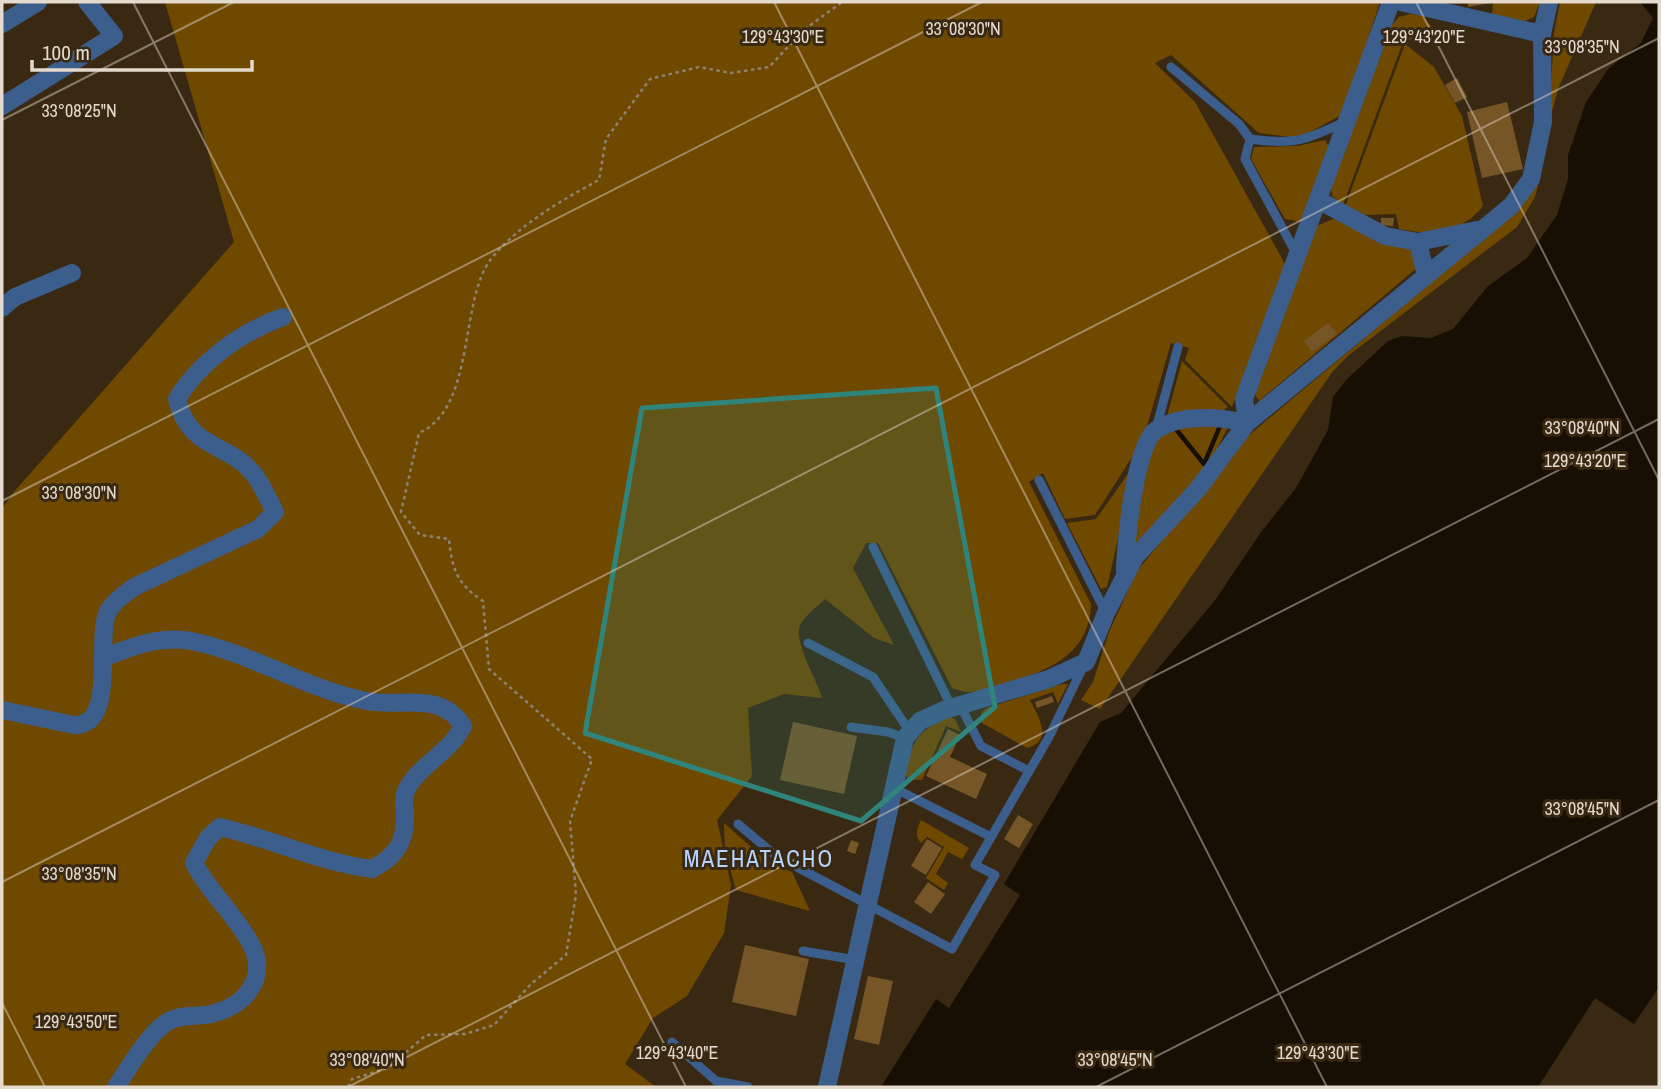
<svg xmlns="http://www.w3.org/2000/svg" width="1661" height="1089" font-family="'Archivo Narrow',sans-serif">
<rect width="100%" height="100%" fill="#392913"/>
<g fill="#6f4900">
<path d="M165,2H1380L1343,114L1299,138L1259,133L1171,55L1155,63L1195,102L1285,264L1232,407L1185,360L1189,348L1171,343L1143,440L1095,515L1065,519L1043,473L1029,482L1091,604C1090,656 1045,672 1003,684C982,690 972,696 952,688L878,543H866L853,568L894,645L874,638L825,599C818,606 807,614 801,623C791,639 817,679 822,698L784,694L748,708L752,776L717,820L731,885L724,933L687,996L653,1018L625,1064L656,1087H2V509L13,493L234,242Z"/>
<polygon points="1497,2 1540,2 1534,17 1525,21 1492,14 1493,3"/>
<polygon points="1560,2 1596,2 1558,89 1549,123 1554,33"/>
<polygon points="1410,14 1421,15 1432,27 1409,40 1404,39 1343,205 1332,196 1331,185 1392,25 1399,17"/>
<path d="M1405,44L1434,67L1462,116L1483,206C1462,233 1431,236 1399,229L1396,214L1362,215L1345,207Z"/>
<polygon points="1325,140 1330,148 1302,222 1285,219 1251,159 1254,147 1297,146"/>
<polygon points="1541,173 1535,197 1517,227 1349,355 1333,371 1100,709 1081,700 1093,682 1109,632 1137,571 1248,436 1502,223"/>
<polygon points="1336,218 1411,248 1418,267 1259,401 1255,394 1316,226"/>
<polygon points="1182,361 1228,407 1221,412 1166,420"/>
<polygon points="1220,421 1227,429 1208,467 1140,543 1134,544 1147,456 1164,430"/>
<polygon points="1135,464 1107,587 1101,589 1067,523 1096,519"/>
<path d="M1062,684H1068L1058,704L1053,692L1030,700C1038,716 1054,741 1027,748L982,723L981,713L986,708Z"/>
<path d="M948,716L955,719L961,732L946,726L922,780L909,779L905,775C912,741 917,732 948,716Z"/>
<path d="M921,820L969,848L962,859L948,852L936,874L948,883L944,890L926,878L944,847L927,837L921,843C914,836 917,828 921,820Z"/>
<polygon points="724,823 767,861 792,872 810,911 736,890 725,851"/>
</g>
<polygon fill="#170f04" points="1640,2 1659,2 1659,987 1634,1024 1595,998 1538,1087 881,1087 936,999 949,1008 1020,895 1004,884 1100,722 1121,713 1216,599 1261,532 1296,488 1328,430 1333,397 1346,380 1388,341 1402,336 1431,338 1453,329 1488,286 1527,258 1557,215 1568,179 1568,155 1586,102 1609,68 1641,43 1653,18"/>
<g fill="none" stroke-linecap="round" stroke-linejoin="round">
<polyline stroke="#170f04" stroke-width="4.5" points="1175,428 1204,464 1220,426"/>
</g>
<g fill="#765626">
<polygon points="1468,2 1491,2 1491,3 1468,7"/>
<polygon points="1457,78 1467,97 1455,103 1445,85"/>
<polygon points="1507,102 1523,169 1482,178 1467,112"/>
<polygon points="1381,218 1394,218 1393,226 1381,225"/>
<polygon points="1328,323 1337,334 1312,352 1304,341"/>
<polygon points="1052,696 1054,702 1037,708 1035,702"/>
<polygon points="793,722 857,736 844,794 780,780"/>
<polygon points="948,729 960,735 950,757 987,774 976,799 926,776"/>
<polygon points="1018,815 1033,824 1019,848 1004,839"/>
<polygon points="927,839 942,848 926,875 911,866"/>
<polygon points="851,840 859,843 855,854 847,851"/>
<polygon points="928,882 945,894 931,914 914,902"/>
<polygon points="745,945 809,959 796,1016 732,1002"/>
<polygon points="868,976 893,981 879,1045 854,1039"/>
</g>
<g fill="none" stroke-linecap="round" stroke-linejoin="round">
<path stroke="#8f8271" stroke-width="2.5" stroke-dasharray="3.5 3.5" stroke-linecap="butt" d="M348,1087L352,1079L388,1068L426,1035L465,1034L494,1025L531,984L566,955L576,895L570,821L592,759L489,669L483,601C457,584 452,569 449,539L420,535L401,512L419,433C476,408 459,300 491,259C518,225 562,200 599,180L606,139L650,79L699,67L731,73L769,67L805,29L842,2"/>
<g stroke="#3c5e8c" stroke-width="9">
<path d="M1171,67L1239,124L1250,139C1293,145 1305,141 1344,122"/>
<polyline points="1250,139 1245,159 1297,255"/>
<polyline points="1156,429 1178,347"/>
<polyline points="1039,480 1106,613"/>
<polyline points="873,547 952,708"/>
<polyline points="808,643 873,677 910,732"/>
<polyline points="960,705 981,746 1029,771"/>
<polyline points="851,727 888,732 905,738"/>
<polyline points="894,788 991,837"/>
<polyline points="738,824 776,856 952,949 995,875 975,865 1049,737 1085,663"/>
<polyline points="803,951 856,960"/>
<polyline points="672,1042 716,1081 748,1087"/>
</g>
<g stroke="#3c5e8c" stroke-width="18">
<polyline points="1401,2 1542,34"/>
<polyline points="2,24 38,2"/>
<polyline points="2,106 114,36 87,2"/>
<polyline points="1320,201 1385,236 1418,242 1477,230"/>
<polyline points="1418,242 1426,276"/>
<polyline points="2,308 15,297 72,273"/>
<path d="M1125,572C1125,546 1135,444 1156,430C1182,413 1219,417 1247,423L1511,206L1531,179L1543,122L1542,34L1549,2"/>
<path d="M103,658C131,647 160,635 191,641C252,653 305,689 367,701C402,708 440,690 463,726C450,753 418,765 406,791C403,798 404,806 405,813C406,841 397,856 372,869C319,862 272,839 220,827L208,838L194,863C210,894 237,916 252,946C268,980 244,1006 211,1014C197,1017 181,1014 169,1021C150,1031 128,1069 116,1087"/>
<path d="M2,710L74,725C117,726 96,640 107,614C112,602 124,595 134,587L258,529L275,512C268,499 262,484 253,473C227,442 189,450 177,399C199,362 243,331 283,317"/>
<polyline points="827,1087 905,738 920,721 944,710 1049,679 1086,662 1106,613 1135,557 1198,489 1247,423 1244,399 1391,2"/>
</g>
</g>
<path fill="#2f857c" fill-opacity="0.2" stroke="#2f857c" stroke-width="5" stroke-linejoin="round" d="M936,388L995,707L861,821L585,733L642,408Z"/>
<path fill="none" stroke="#e4dacd" stroke-width="2" stroke-opacity="0.45" d="M133,2L686,1087M774,2L1327,1087M1416,2L1659,480M2,120L234,2M2,501L982,2M2,882L1659,38M2,1003L45,1087M348,1087L1659,419M1096,1087L1659,800"/>
<g text-anchor="middle" dominant-baseline="central" stroke-width="6" stroke-linejoin="round" paint-order="stroke">
<g font-size="23" letter-spacing="2" fill="#b8d3f9" stroke="#392913">
<text x="759" y="858">MAEHATACHO</text>
</g>
</g>
<g font-size="18" text-anchor="middle" fill="#e4dacd" stroke="#392913" stroke-width="6" stroke-linejoin="round" paint-order="stroke">
<text x="963" y="35">33°08'30"N</text>
<text x="783" y="43">129°43'30"E</text>
<text x="1424" y="43">129°43'20"E</text>
<text x="1582" y="53">33°08'35"N</text>
<text x="79" y="117">33°08'25"N</text>
<text x="1582" y="434">33°08'40"N</text>
<text x="1585" y="467">129°43'20"E</text>
<text x="79" y="499">33°08'30"N</text>
<text x="1582" y="815">33°08'45"N</text>
<text x="79" y="880">33°08'35"N</text>
<text x="76" y="1028">129°43'50"E</text>
<text x="677" y="1059">129°43'40"E</text>
<text x="1318" y="1059">129°43'30"E</text>
<text x="367" y="1066">33°08'40"N</text>
<text x="1115" y="1066">33°08'45"N</text>
</g>
<rect width="1661" height="1089" fill="none" stroke="#e4dacd" stroke-width="7"/>
<path d="M32 60v10h220v-10" fill="none" stroke="#e4dacd" stroke-width="3.5"/>
<text x="42" y="60" font-size="21" fill="#e4dacd" stroke="#392913" stroke-width="5" paint-order="stroke">100 m</text>
</svg>
